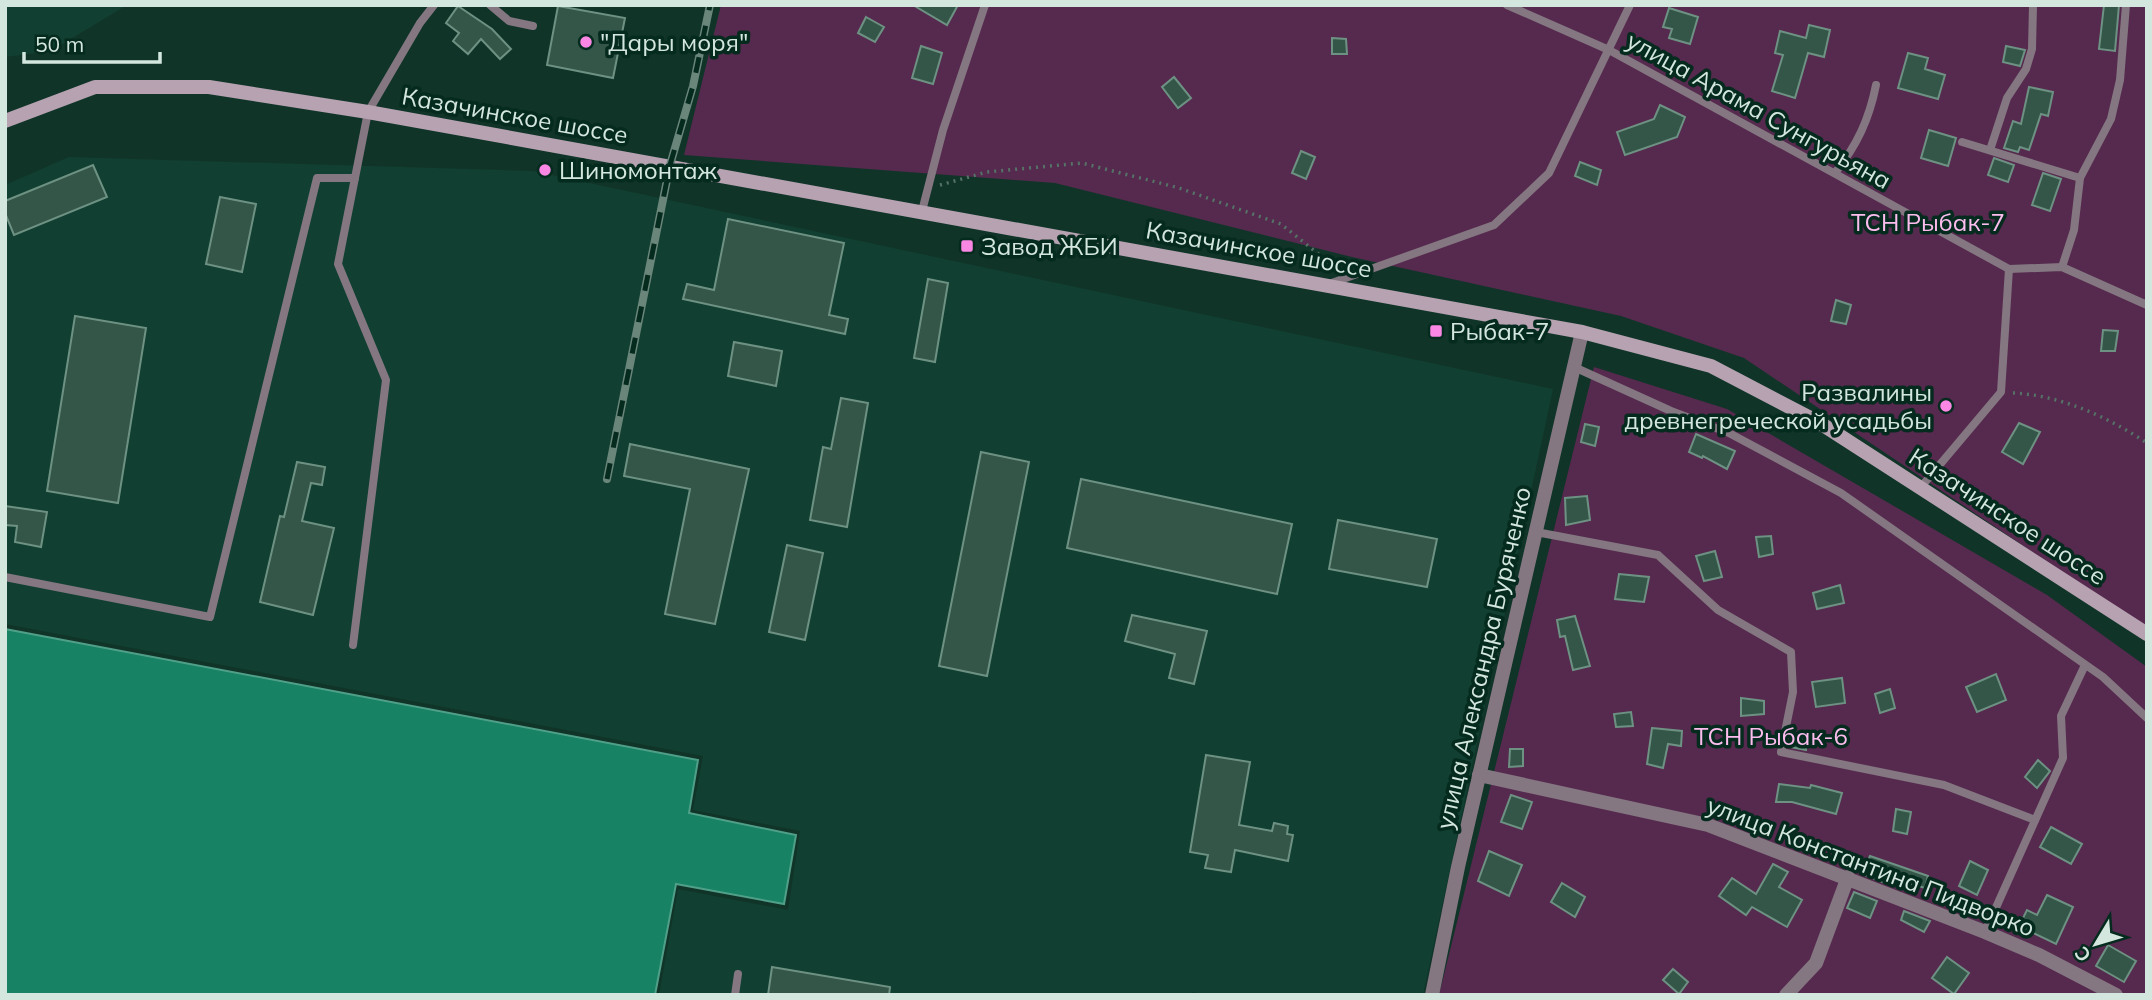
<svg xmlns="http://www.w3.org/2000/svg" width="2152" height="1000" font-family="Mulish,sans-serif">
<rect width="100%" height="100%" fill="#113428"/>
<g fill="#113f31">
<polygon points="5,5 127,5 51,51 5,57"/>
<polygon points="69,157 533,171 1553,389 1423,995 1206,995 1193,992 1192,995 659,995 678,889 788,910 800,831 693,810 703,756 5,624 5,185"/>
</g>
<g fill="#562a4e">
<polygon points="721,5 2147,5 2147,629 1744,358 1621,316 1352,257 1055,183 684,155"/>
<polygon points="1594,367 1727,409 2047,595 2147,667 2147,995 1439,995"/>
</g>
<polygon fill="#178264" stroke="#50a089" stroke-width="2" points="5,629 698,760 689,813 796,835 784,904 676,884 655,995 5,995"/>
<g fill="#345649" stroke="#6d9182" stroke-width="2">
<polygon points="913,5 958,5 947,25"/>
<polygon points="2104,5 2119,5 2115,51 2099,49"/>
<polygon points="458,6 492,29 511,49 500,59 481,39 468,54 453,41 459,33 446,23"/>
<polygon points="558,6 625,18 613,78 547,65"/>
<polygon points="1669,8 1698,17 1690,44 1669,38 1672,29 1663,27"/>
<polygon points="866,17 884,27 875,42 858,33"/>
<polygon points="1809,25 1830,30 1824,57 1808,53 1795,98 1772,91 1783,55 1775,53 1780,31 1806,38"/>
<polygon points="1332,38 1346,39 1347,54 1332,54"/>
<polygon points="921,46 942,53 933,84 912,78"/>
<polygon points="2006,46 2025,50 2020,66 2003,62"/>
<polygon points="1908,53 1928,58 1925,69 1945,75 1938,99 1898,88"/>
<polygon points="1174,77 1191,98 1178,108 1162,87"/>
<polygon points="2029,87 2053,92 2048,116 2041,114 2029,150 2020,147 2018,152 2004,148 2013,121 2021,124"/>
<polygon points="1660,105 1685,117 1677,137 1625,155 1617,132 1654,119"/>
<polygon points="1929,130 1956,138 1948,166 1921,158"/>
<polygon points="1301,151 1315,157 1306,179 1292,173"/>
<polygon points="1994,158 2014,165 2008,182 1988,175"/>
<polygon points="1580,162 1601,170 1597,185 1575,176"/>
<polygon points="93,165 107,197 14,235 5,213 5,201"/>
<polygon points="2043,173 2061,179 2050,211 2032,205"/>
<polygon points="220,197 256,204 242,272 206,264"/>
<polygon points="728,219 844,243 829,315 848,319 845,334 683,299 687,284 714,290"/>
<polygon points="928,279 948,283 935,362 914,358"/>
<polygon points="1836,300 1851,305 1846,324 1831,321"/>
<polygon points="75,316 146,328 118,503 47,491"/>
<polygon points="2103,330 2118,331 2115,351 2101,351"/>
<polygon points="734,342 782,351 776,386 728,376"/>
<polygon points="841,398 868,403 847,527 810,520 823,447 831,449"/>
<polygon points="2019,423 2040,432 2023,464 2002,452"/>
<polygon points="1585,424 1599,427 1595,446 1581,442"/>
<polygon points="1696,434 1735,451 1727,469 1703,456 1702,458 1689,452"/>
<polygon points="630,444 749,469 715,624 665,614 690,489 624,476"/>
<polygon points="981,452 1029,462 987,676 939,666"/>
<polygon points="297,462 325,467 322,485 311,483 302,521 334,528 313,615 260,602 280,516 284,517"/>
<polygon points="1081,479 1292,524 1277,594 1067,548"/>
<polygon points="1587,496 1590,520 1566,525 1565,498"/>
<polygon points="5,506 47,512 41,547 15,542 17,526 5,525"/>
<polygon points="1338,520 1437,539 1427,587 1329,569"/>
<polygon points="1771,536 1773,554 1759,557 1756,537"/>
<polygon points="787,545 823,553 805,640 769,632"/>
<polygon points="1715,551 1722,577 1704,581 1696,556"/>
<polygon points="1619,574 1649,577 1644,602 1615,599"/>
<polygon points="1840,585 1844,603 1817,609 1813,593"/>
<polygon points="1132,615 1207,631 1194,684 1169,678 1175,654 1125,641"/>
<polygon points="1575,616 1590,666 1573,670 1565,636 1560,637 1557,620"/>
<polygon points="1996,674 2006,700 1977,712 1966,687"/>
<polygon points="1842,678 1845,703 1816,707 1812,682"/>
<polygon points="1890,689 1895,708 1880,713 1875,694"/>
<polygon points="1741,698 1764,701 1764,714 1741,716"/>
<polygon points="1631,712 1633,726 1616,727 1614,714"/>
<polygon points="1652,728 1682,731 1681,746 1668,744 1663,768 1647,764"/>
<polygon points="1791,735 1807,735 1806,750 1790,747"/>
<polygon points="1510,749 1523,749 1523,766 1509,767"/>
<polygon points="1206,755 1250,762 1239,825 1272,831 1274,823 1288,826 1287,834 1293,835 1288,861 1235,850 1231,872 1205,868 1208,855 1190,852"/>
<polygon points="2038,760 2050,771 2037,788 2025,777"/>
<polygon points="1779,784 1810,788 1811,785 1842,793 1836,814 1792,802 1776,802"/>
<polygon points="1511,795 1532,802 1522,829 1501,822"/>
<polygon points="1896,809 1911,812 1907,834 1893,831"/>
<polygon points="2051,827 2082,844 2071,864 2040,847"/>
<polygon points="1489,851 1522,865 1509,896 1478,881"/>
<polygon points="1870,856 1928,876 1925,888 1888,877 1885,883 1862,874"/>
<polygon points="1970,861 1988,870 1977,895 1959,886"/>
<polygon points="1773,864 1788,872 1779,887 1802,900 1787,927 1752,907 1746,915 1719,896 1732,878 1756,894"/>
<polygon points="1562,883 1585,897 1575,917 1551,902"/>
<polygon points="1854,892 1877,901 1870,918 1847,908"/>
<polygon points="2047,895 2073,907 2056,944 2019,926 2027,910 2037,915"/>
<polygon points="1904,911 1930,921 1924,932 1901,920"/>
<polygon points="2108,945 2136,961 2124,982 2096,966"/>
<polygon points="1947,957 1969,973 1954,994 1932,978"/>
<polygon points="772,967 890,987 889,995 768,995"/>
<polygon points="1673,969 1688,982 1679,994 1663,980"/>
</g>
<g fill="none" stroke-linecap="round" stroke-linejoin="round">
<g stroke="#557267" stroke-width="3.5" stroke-dasharray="2 5" stroke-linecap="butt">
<polyline points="940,185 987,172 1082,163 1179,188 1281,224 1336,268"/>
<path d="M2013,393C2060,395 2108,417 2147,443"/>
</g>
<g stroke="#847781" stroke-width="8">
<polyline points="490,5 509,21 533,26"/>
<polyline points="1507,5 1609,50 2009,269 2062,267 2147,305"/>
<polyline points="1962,142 2080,178"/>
<polyline points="1990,150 2007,98 2026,69 2032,49 2033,5"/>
<path d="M1835,173C1857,145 1869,120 1876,85"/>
<polyline points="922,211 943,130 985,5"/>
<polyline points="2062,267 2074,230 2080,178 2111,119 2120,80 2126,5"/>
<polyline points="1329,284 1494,225 1549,173 1630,5"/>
<polyline points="1574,367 1671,411 1729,433 1841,493 2103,677 2147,718"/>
<polyline points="1921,487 2001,392 2009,269"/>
<polyline points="1536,532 1658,555 1718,610 1791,652 1793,692 1781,752 1944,785 2035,820"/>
<polyline points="5,577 210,617 317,178 355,178"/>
<polyline points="353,645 386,380 338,264 368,112 420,23 434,5"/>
<polyline points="1985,932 2063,758 2061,716 2085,665"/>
<polyline points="735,995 738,974"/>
</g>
<g stroke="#847781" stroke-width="14">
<polyline points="1479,775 1708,825 1985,932 2039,955 2116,995"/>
<polyline points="1432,995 1458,867 1582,332"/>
<polyline points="1786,995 1816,963 1848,877"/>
</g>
<polyline stroke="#b6a2b1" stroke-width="14" points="5,121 95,87 209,87 368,112 1582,332 1711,366 1820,423 2147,634"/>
<defs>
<polyline id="rail" points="607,479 670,165 693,86 710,5"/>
</defs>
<use href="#rail" stroke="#6a867b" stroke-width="8"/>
<use href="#rail" stroke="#052a1e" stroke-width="5" stroke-dasharray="16" stroke-linecap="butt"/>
</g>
<g fill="#fb87e5" stroke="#052a1e" stroke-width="2.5">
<circle cx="586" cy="42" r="7"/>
<circle cx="545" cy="170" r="7"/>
<rect x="960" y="239" width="14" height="14" rx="3.5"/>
<rect x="1429" y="324" width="14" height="14" rx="3.5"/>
<circle cx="1946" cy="406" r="7"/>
</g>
<g text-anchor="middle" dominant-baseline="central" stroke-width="7" stroke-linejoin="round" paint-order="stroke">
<g font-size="24" fill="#d4e7df" stroke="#052a1e" text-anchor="start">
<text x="600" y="42">"Дары моря"</text>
<text x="559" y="170">Шиномонтаж</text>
<text x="981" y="246">Завод ЖБИ</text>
<text x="1450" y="331">Рыбак-7</text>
<text x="1932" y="392" text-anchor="end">Развалины<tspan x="1932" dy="28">древнегреческой усадьбы</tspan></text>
</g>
<g font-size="24" fill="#d4e7df" stroke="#052a1e">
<text transform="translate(1759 110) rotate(29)">улица Арама Сунгурьяна</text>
<text transform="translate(515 115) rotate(10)">Казачинское шоссе</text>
<text transform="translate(1259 249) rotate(10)">Казачинское шоссе</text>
<text transform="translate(2008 516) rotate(33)">Казачинское шоссе</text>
<text transform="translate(1483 658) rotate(-77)">улица Александра Буряченко</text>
<text transform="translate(1871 866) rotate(21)">улица Константина Пидворко</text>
</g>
<g font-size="24" fill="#fcbdee" stroke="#052a1e">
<text x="1928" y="222">ТСН Рыбак-7</text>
<text x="1771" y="736">ТСН Рыбак-6</text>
</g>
</g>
<rect width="2152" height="1000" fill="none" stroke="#d4e7df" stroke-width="14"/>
<g transform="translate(2096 944) rotate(232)" stroke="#052a1e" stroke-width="5" paint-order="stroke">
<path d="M0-5L12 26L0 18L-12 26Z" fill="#d4e7df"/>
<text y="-10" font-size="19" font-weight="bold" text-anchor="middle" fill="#d4e7df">С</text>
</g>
<path d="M24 52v10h136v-10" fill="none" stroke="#d4e7df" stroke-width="3.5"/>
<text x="35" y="52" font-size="21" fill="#d4e7df" stroke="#052a1e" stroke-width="5" paint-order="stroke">50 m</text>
</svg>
